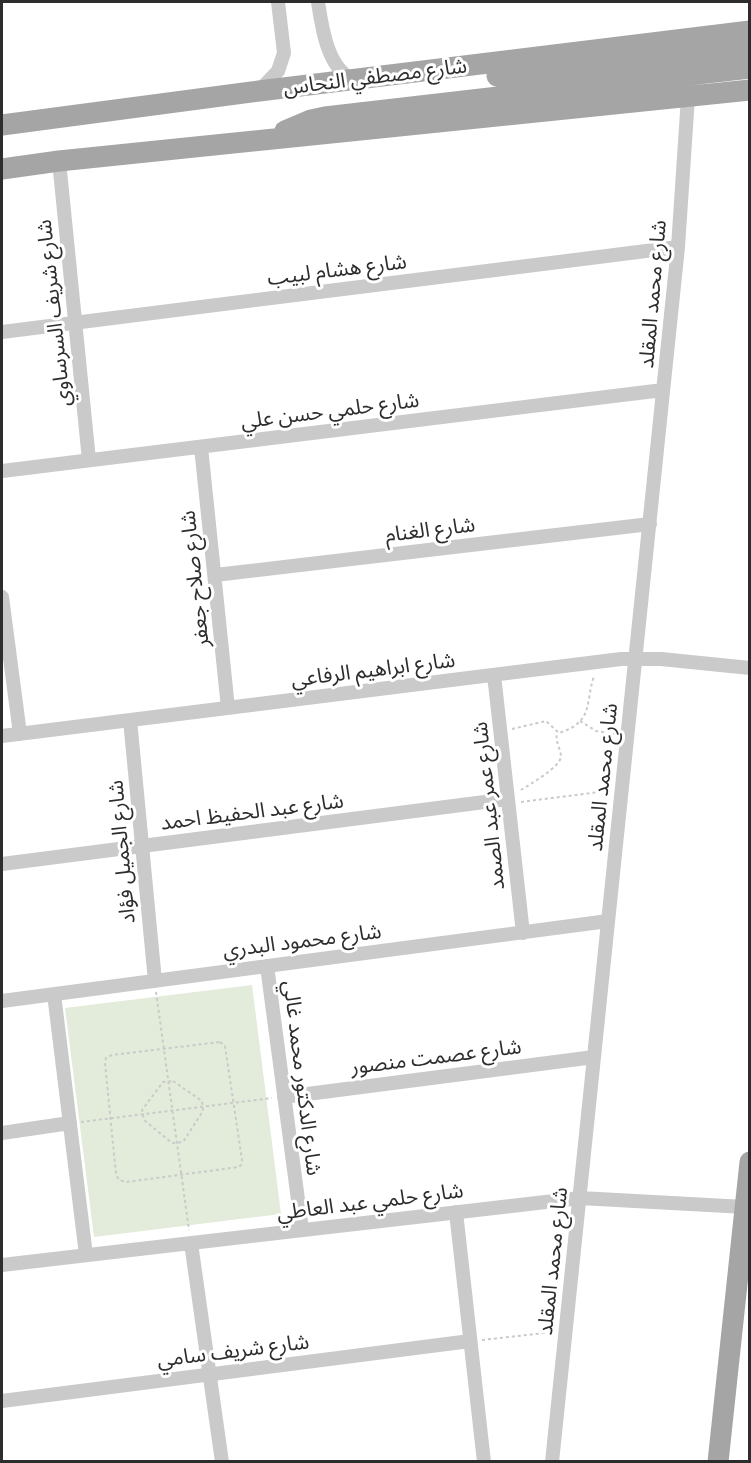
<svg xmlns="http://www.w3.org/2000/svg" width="751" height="1463" viewBox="0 0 751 1463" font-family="'Archivo Narrow','Noto Sans Arabic',sans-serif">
  <rect width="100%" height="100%" fill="#fff"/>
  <path fill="#e3ebda" d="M252 985 281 1214 94 1237 65 1008Z"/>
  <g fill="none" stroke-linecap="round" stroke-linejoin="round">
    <path stroke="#cacaca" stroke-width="2" stroke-dasharray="3 3" stroke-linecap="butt" d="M580 721 596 731 616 734
      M512 729 546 721 559 733C594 722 585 703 594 676
      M521 790C530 784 561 767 561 756 560 747 555 742 557 733
      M521 802 607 791
      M156 992 189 1230
      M220 1042 225 1046 242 1160 241 1165 239 1167 126 1182 119 1180 116 1174 105 1063 106 1058 112 1055Z
      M173 1081 202 1101 203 1111 183 1142 172 1143 144 1120 142 1110 163 1082Z
      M81 1122 272 1098
      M482 1340 554 1332"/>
    <path stroke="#cacaca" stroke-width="14" d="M318 2C322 28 327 65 351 79
      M259 91 278 71 284 53 278 2
      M59 161 89 460
      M2 332 678 247
      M201 447 228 708
      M2 471 663 390
      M215 575 650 524
      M2 597 20 734
      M494 675 523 933
      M130 720 155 981
      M2 736 621 659H661L750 668
      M2 864 508 799
      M267 966 302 1230
      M54 994 86 1255
      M2 1001 608 921
      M284 1097 594 1057
      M2 1133 70 1123
      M456 1212 484 1462
      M191 1243 222 1462
      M2 1265 580 1198 745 1207
      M2 1401 470 1341
      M552 1462 678 247 688 97"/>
    <path stroke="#a5a5a5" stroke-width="21" d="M497 76 678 57 750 47
      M2 125 259 91 750 31
      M285 131 311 120 325 117 750 68
      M2 169 59 161 750 90
      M718 1462 750 1162"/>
  </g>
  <g text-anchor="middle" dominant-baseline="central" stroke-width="6" stroke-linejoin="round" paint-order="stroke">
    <g font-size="21" fill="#2d2d2d" stroke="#fff">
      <text transform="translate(375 76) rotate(-7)">شارع مصطفي النحاس</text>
      <text transform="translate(337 269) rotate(-7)">شارع هشام لبيب</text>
      <text transform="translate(652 294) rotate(-85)">شارع محمد المقلد</text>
      <text transform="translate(53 313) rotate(-96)">شارع شريف السرساوي</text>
      <text transform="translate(330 410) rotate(-7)">شارع حلمي حسن علي</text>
      <text transform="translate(430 529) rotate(-7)">شارع الغنام</text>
      <text transform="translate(194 579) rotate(-96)">شارع صلاح جعفر</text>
      <text transform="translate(373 669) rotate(-7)">شارع ابراهيم الرفاعي</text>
      <text transform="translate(602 777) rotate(-84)">شارع محمد المقلد</text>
      <text transform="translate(488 806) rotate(-96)">شارع عمر عبد الصمد</text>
      <text transform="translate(252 811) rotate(-7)">شارع عبد الحفيظ احمد</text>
      <text transform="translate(121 852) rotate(-95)">شارع الجميل فؤاد</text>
      <text transform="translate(302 940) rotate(-7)">شارع محمود البدري</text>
      <text transform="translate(436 1056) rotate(-7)">شارع عصمت منصور</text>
      <text transform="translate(303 1078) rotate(83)">شارع الدكتور محمد غالي</text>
      <text transform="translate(370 1201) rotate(-7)">شارع حلمي عبد العاطي</text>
      <text transform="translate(552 1261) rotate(-84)">شارع محمد المقلد</text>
      <text transform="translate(233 1350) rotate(-7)">شارع شريف سامي</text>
    </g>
  </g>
  <rect width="751" height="1463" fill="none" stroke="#2d2d2d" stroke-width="6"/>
</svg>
